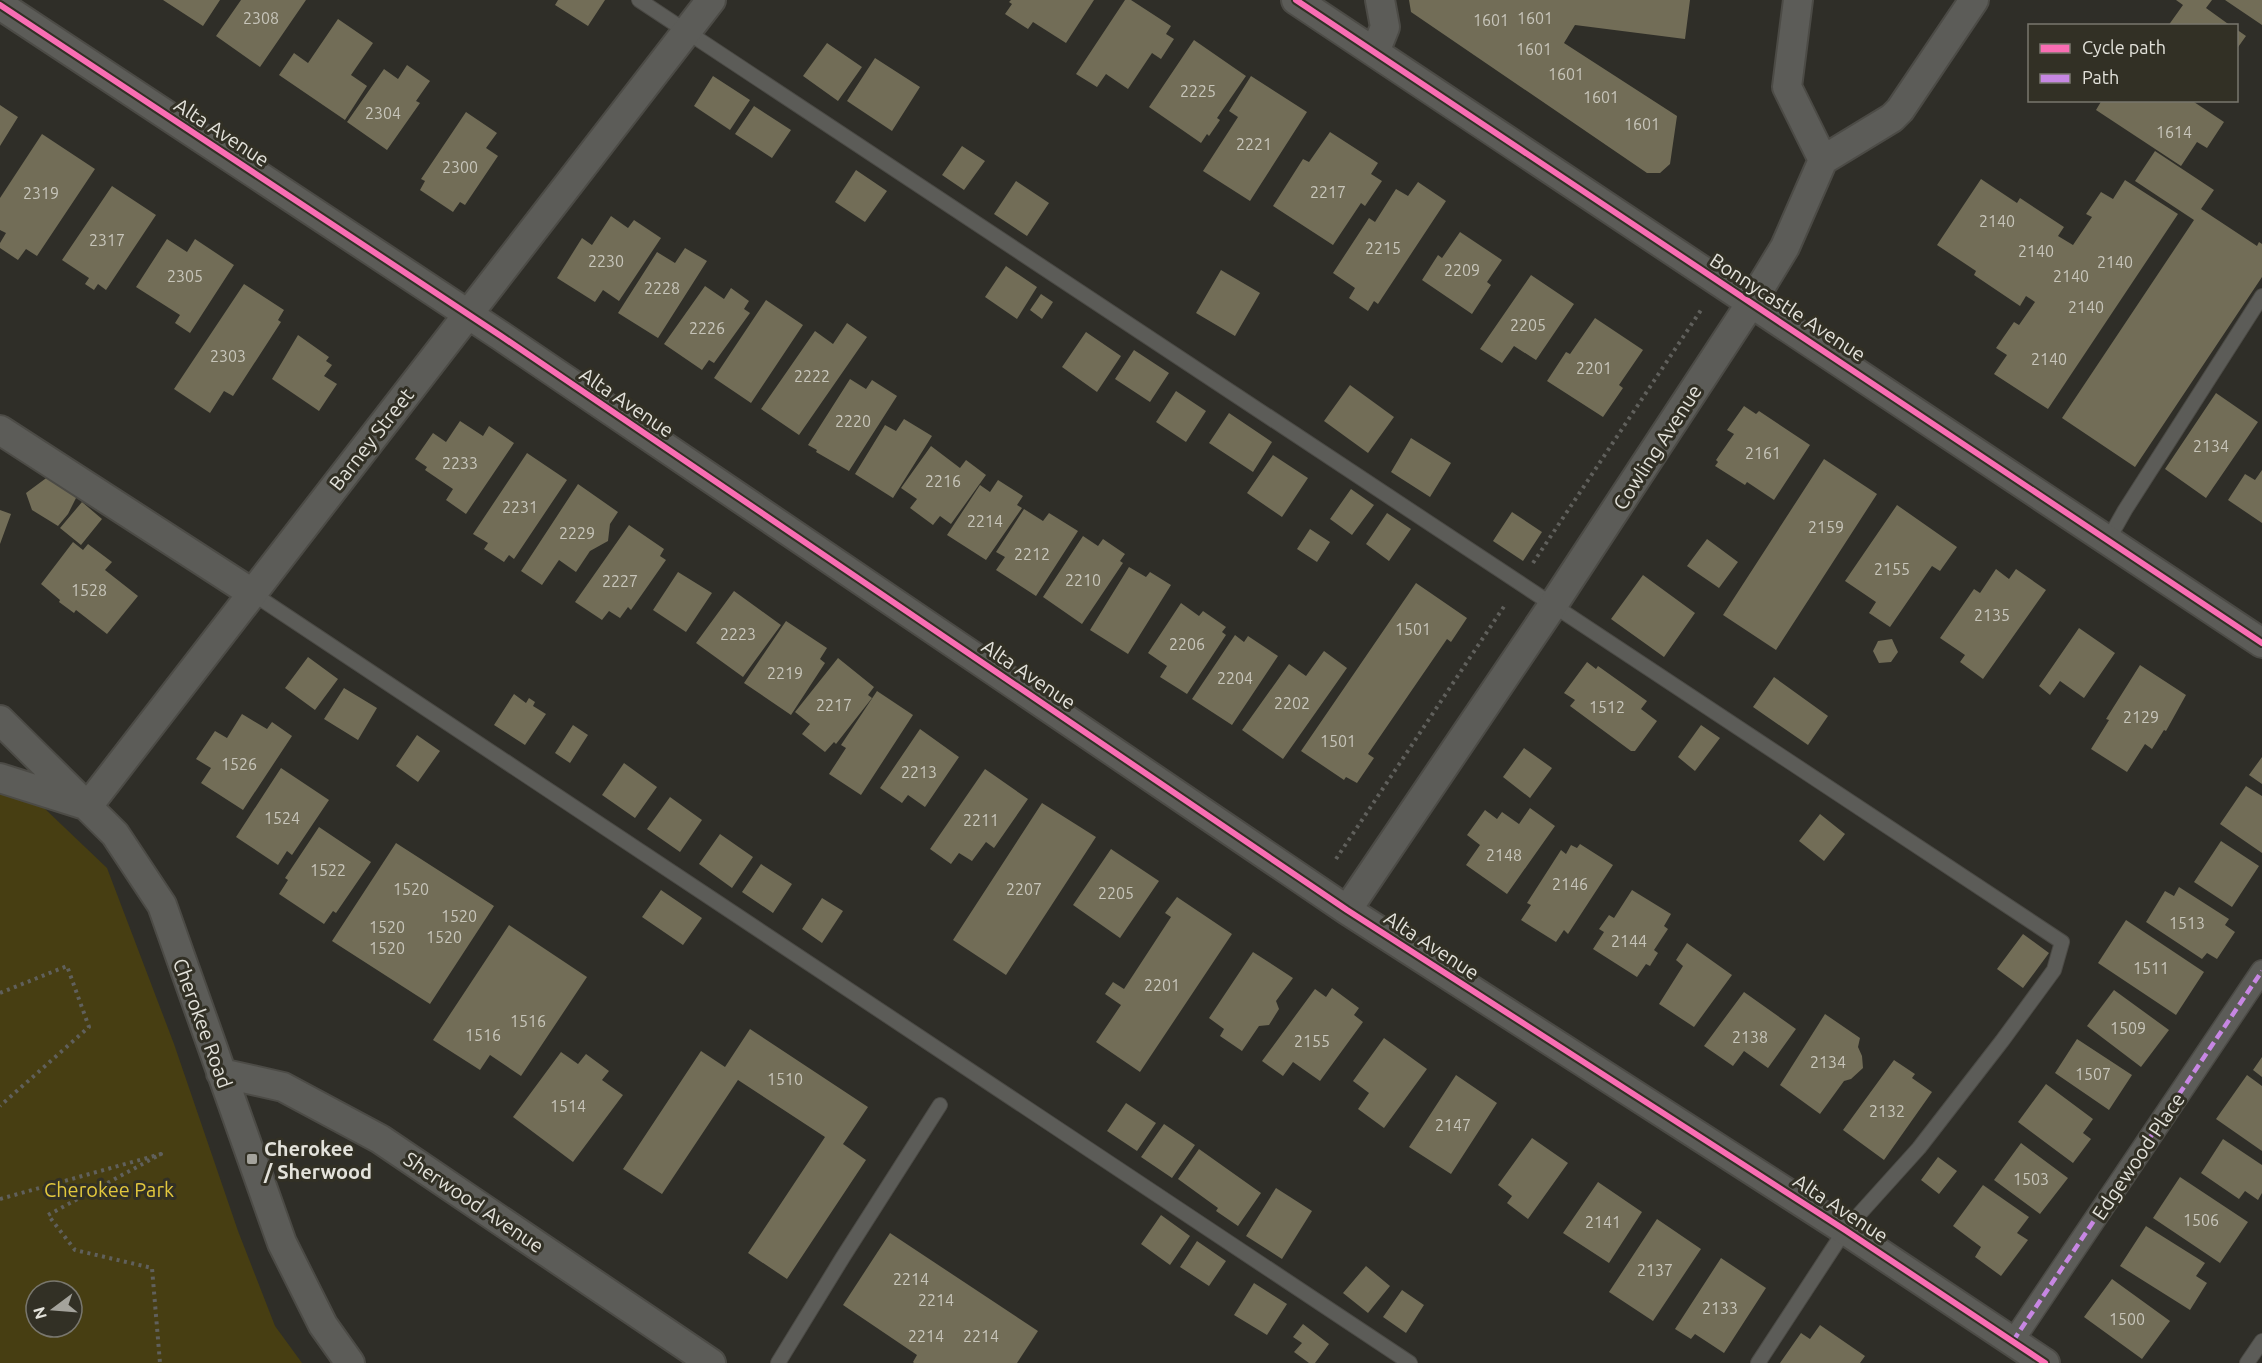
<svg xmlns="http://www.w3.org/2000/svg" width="2262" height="1363" viewBox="0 0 2262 1363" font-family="Ubuntu,sans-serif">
  <rect width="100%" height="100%" fill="#2f2e28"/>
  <path fill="#473e12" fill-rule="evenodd" d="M0 766 107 868 174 1044 238 1231 275 1326 302 1363H0ZM36 1291H72V1327H36Z"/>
  <path fill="#726d57" d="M163 0H220L203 26Z
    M241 0H306L260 67 216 36Z
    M558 0H605L588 26 555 5Z
    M1011 0H1094L1066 43 1033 22 1028 29 1005 14 1012 4 1009 2Z
    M1125 0H1131L1171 26 1166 34 1174 39 1161 59 1152 53 1128 89 1106 74 1097 87 1076 74Z
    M1409 0H1690L1685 39 1575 25 1564 43 1677 116 1670 164 1660 173H1647L1411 12Z
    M2176 0H2212L2206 8 2231 26H2168L2183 5Z
    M2225 0H2262V25Z
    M338 19 373 43 351 75 367 86 345 120 279 75 294 53 308 63Z
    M2236 29 2246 36 2236 50Z
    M1194 40 1246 76 1217 118 1220 120 1209 136 1207 134 1201 143 1149 107Z
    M827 43 862 67 838 101 803 76Z
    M875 58 920 87 892 131 847 101Z
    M407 65 430 81 416 101 420 103 387 150 347 122 384 69 398 79Z
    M713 76 750 100 730 130 694 106Z
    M1251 76 1307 112 1250 201 1203 171 1238 117 1229 111Z
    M2102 100H2191L2224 122 2207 148 2197 142 2181 166 2096 110Z
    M0 105 18 117 0 146Z
    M754 106 791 130 772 158 735 134Z
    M466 112 497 133 486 148 498 156 465 205 460 202 453 212 420 190 425 181 421 179Z
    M1330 132 1378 163 1371 174 1382 181 1365 206 1361 203 1333 245 1273 206 1303 159 1309 162Z
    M42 134 95 169 37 256 26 249 18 260 0 248V243L6 233 0 230V198Z
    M962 146 985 161 964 190 942 175Z
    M2155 151 2214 190 2201 209 2257 246 2259 242 2262 244V277L2135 467 2062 418 2194 220 2135 181Z
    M856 170 887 191 865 222 835 202Z
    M1981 179 2017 203 2020 198 2064 227 2058 236 2073 245 2092 217 2086 214 2101 192 2113 199 2125 180 2178 214 2048 409 1994 374 2007 355 1996 348 2014 322 2019 325 2035 302 2026 296 2020 306 1974 275 1976 271 1937 245Z
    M1016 181 1049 203 1027 236 994 214Z
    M1418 182 1446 201 1378 304 1374 301 1368 311 1349 298 1355 288 1333 273 1369 218 1375 222 1396 189 1408 196Z
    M112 186 156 215 106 290 98 284 94 290 85 284 89 278 62 260Z
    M611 216 628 228 634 220 661 238 619 301 603 290 595 302 557 278 582 238 592 245Z
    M1460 232 1502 260 1487 282 1491 285 1472 314 1422 280 1438 255 1442 258Z
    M167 239 187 252 195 239 234 265 190 333 175 323 180 315 136 287Z
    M685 248 707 261 658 338 618 313 657 252 675 263Z
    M1006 266 1037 287 1017 319 985 297Z
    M1221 270 1260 293 1235 336 1196 313Z
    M1531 275 1574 304 1536 360 1514 346 1502 363 1480 349Z
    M244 284 284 310 278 320 281 322 233 396 224 391 210 413 174 389Z
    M705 286 724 299 731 288 749 301 744 309 750 313 714 363 709 360 702 370 664 344Z
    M1041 294 1053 302 1042 319 1030 310Z
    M766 300 803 325 751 403 714 378Z
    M1595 318 1643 350 1619 385 1623 388 1603 417 1547 381 1566 352 1570 354Z
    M847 323 867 337 799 435 761 409 815 331 833 344Z
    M1086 332 1121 356 1097 392 1062 367Z
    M298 335 329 357 326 361 332 365 324 376 337 384 319 411 272 379Z
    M1134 350 1169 373 1150 402 1115 379Z
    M850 379 866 389 872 380 897 396 849 471 816 452 817 450 808 445Z
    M1350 385 1394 417 1368 453 1324 421Z
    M1176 391 1206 411 1186 442 1156 422Z
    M2216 393 2258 422 2206 498 2165 469Z
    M1744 406 1756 414 1759 411 1810 445 1774 500 1747 482 1745 485 1715 466 1718 462 1716 460 1734 434 1727 430Z
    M1229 413 1272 442 1253 472 1209 443Z
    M904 419 932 436 893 498 855 474 885 425 896 431Z
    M460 421 483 436 489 426 514 443 466 514 446 500 453 489 425 470 427 467 415 459 433 433 446 442Z
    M1411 438 1451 463 1430 497 1391 472Z
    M931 446 960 468 966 460 986 475 951 524 940 516 933 525 910 508 917 499 901 488Z
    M527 453 567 480 514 559 509 555 504 562 484 549 488 543 473 534Z
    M1273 455 1308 478 1282 517 1247 493Z
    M1824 459 1877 494 1776 650 1723 615Z
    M2262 470V523L2228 500 2245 474 2255 480Z
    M49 476 79 492 68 514 58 526 32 510 26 493Z
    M998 480 1023 496 1017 505 1022 508 986 560 947 535 980 485 990 492Z
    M578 484 618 512 610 524 608 541 590 551 576 572 559 560 542 585 521 571Z
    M1351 489 1374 505 1352 535 1330 519Z
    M82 502 102 519 81 545 60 528Z
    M1897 505 1957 547 1940 571 1932 566 1890 627 1869 613 1876 602 1845 581Z
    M1024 509 1043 521 1049 513 1078 531 1036 596 996 570 1005 557 996 552Z
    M0 510 11 514 0 544Z
    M1512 512 1542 532 1523 561 1493 541Z
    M1387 513 1411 529 1389 561 1366 544Z
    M629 525 664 549 660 556 666 560 631 610 628 607 620 618 609 611 602 620 575 602Z
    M1310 529 1330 542 1317 562 1297 549Z
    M1083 536 1098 546 1103 539 1125 554 1120 561 1123 563 1082 624 1043 597Z
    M1707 539 1738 562 1719 588 1687 566Z
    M73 542 83 550 88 544 112 562 105 570 138 596 107 634 76 610 74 613 59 602 60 600 41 584Z
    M1129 567 1146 577 1150 572 1171 585 1128 654 1090 630Z
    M1996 569 2009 579 2016 569 2046 590 1983 679 1960 662 1965 655 1940 638 1974 589 1980 593Z
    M678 572 712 593 686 632 653 610Z
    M1643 575 1695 613 1664 657 1611 619Z
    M1416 583 1467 618 1451 642 1447 639 1368 754 1374 758 1357 783 1346 777 1344 780 1301 751Z
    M734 591 781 625 743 677 696 643Z
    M1181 603 1199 616 1203 611 1226 627 1222 632 1226 635 1187 694 1160 677 1167 666 1148 653Z
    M786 621 827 648 820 659 825 663 791 715 744 683Z
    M2079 628 2115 653 2084 698 2060 681 2050 695 2039 686Z
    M1235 635 1244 642 1248 636 1278 656 1232 725 1192 699Z
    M1892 639 1898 652 1891 662 1879 663 1873 651 1878 641Z
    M1324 651 1347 668 1283 759 1242 730 1289 664 1306 676Z
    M308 657 338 679 315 710 285 688Z
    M838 658 874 687 868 695 872 698 836 744 834 742 825 752 802 734 810 724 795 712Z
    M1587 662 1596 669 1598 666 1647 701 1641 709 1657 721 1635 751H1631L1570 706 1575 700 1564 693Z
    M2140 665 2186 695 2166 731 2164 730 2152 749 2145 744 2127 772 2091 749 2109 720 2106 719Z
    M1774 677 1828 716 1808 745 1753 707Z
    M344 688 377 708 358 740 324 719Z
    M877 691 913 715 861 795 829 774 846 748 841 745Z
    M514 694 526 703 529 698 535 702 533 706 546 714 525 745 494 725Z
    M242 714 267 729 272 722 292 736 243 810 201 783 211 768 196 759 215 731 227 738Z
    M573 725 588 735 570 763 555 753Z
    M1701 725 1720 738 1695 771 1678 757Z
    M920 729 959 757 925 807 908 795 902 803 880 788Z
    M417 735 440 751 418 782 396 766Z
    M1524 748 1552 768 1530 798 1503 777Z
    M2262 757V784L2249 775Z
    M624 763 657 787 635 818 602 795Z
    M281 768 329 800 292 855 287 851 278 865 236 837Z
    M985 769 1028 799 994 848 986 842 972 861 959 853 951 864 930 849Z
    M2246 786 2262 796V853L2220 824Z
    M670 797 702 820 680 852 647 829Z
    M1042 803 1096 837 1006 975 953 940Z
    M1530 808 1555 826 1507 894 1466 865 1480 845 1467 835 1485 810 1497 819 1502 812 1519 824Z
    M1820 814 1845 834 1824 861 1799 841Z
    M319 827 371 862 336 913 333 911 324 924 279 894 288 880 285 878Z
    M720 834 753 857 732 888 699 864Z
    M2221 841 2259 866 2232 907 2194 882Z
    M396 843 494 906 430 1004 332 941Z
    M1580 844 1613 865 1568 934 1564 930 1556 942 1521 920 1531 905 1527 903 1561 850 1566 854 1571 845 1577 848Z
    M1111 849 1159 881 1120 938 1073 905Z
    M761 864 792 884 773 913 742 892Z
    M2179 887 2229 919 2225 925 2235 932 2217 959 2207 953 2202 959 2146 922 2165 891 2174 896Z
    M661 890 702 918 683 945 642 917Z
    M1632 890 1671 914 1664 926 1668 929 1654 950 1658 953 1650 966 1646 964 1637 977 1593 949 1604 932 1599 929 1609 915 1614 918Z
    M1177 897 1232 934 1140 1072 1096 1042 1121 1005 1105 994 1113 982 1124 989 1171 917 1165 913Z
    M822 898 843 911 822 943 802 929Z
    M2126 920 2204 972 2176 1015 2098 963Z
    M509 925 587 977 521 1076 490 1055 480 1070 433 1040Z
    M2023 934 2049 953 2023 988 1997 969Z
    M1687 943 1732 975 1694 1027 1659 1004 1683 966 1676 960Z
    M1253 952 1293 978 1276 1001 1279 1009 1269 1025 1259 1026 1242 1051 1220 1036 1224 1029 1209 1018Z
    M1332 988 1359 1008 1354 1015 1363 1022 1320 1081 1293 1062 1283 1076 1262 1061 1315 989 1326 997Z
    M2114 990 2169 1030 2141 1067 2087 1026Z
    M1744 992 1796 1029 1768 1068 1744 1051 1733 1066 1704 1046Z
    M1825 1014 1860 1038 1858 1047 1862 1056 1863 1068 1851 1079 1844 1081 1820 1114 1780 1085Z
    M750 1029 868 1107 843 1144 866 1160 787 1279 748 1253 825 1137 738 1080 662 1194 623 1169 701 1051 725 1067Z
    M1384 1038 1427 1069 1384 1128 1358 1109 1369 1093 1353 1081Z
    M2077 1039 2132 1075 2109 1110 2055 1073Z
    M561 1052 578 1064 586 1054 609 1071 602 1080 623 1095 573 1162 513 1117Z
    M2262 1057V1077L2253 1070Z
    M1894 1060 1915 1074 1912 1078 1932 1092 1884 1160 1843 1130Z
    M1456 1075 1497 1103 1451 1174 1409 1147Z
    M2247 1075 2262 1086V1151L2216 1119Z
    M2046 1084 2093 1119 2083 1133 2091 1139 2073 1163 2018 1122Z
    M1126 1103 1156 1123 1137 1151 1107 1131Z
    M1164 1124 1195 1145 1172 1178 1141 1157Z
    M1532 1138 1568 1163 1528 1219 1507 1203 1512 1196 1498 1185Z
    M2223 1139 2262 1165V1193L2258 1200 2245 1191 2239 1199 2201 1173Z
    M2021 1143 2068 1178 2040 1214 1994 1180Z
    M1199 1149 1261 1193 1238 1226 1216 1211 1218 1208 1178 1179Z
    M1938 1157 1957 1171 1939 1194 1921 1180Z
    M2180 1177 2248 1222 2220 1263 2153 1218Z
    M1598 1182 1642 1212 1609 1263 1563 1233Z
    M1983 1185 2029 1217 2017 1233 2028 1240 2001 1276 1975 1257 1981 1247 1953 1226Z
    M1276 1188 1312 1211 1282 1259 1246 1236Z
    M1161 1215 1190 1236 1170 1265 1141 1244Z
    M1657 1219 1701 1249 1653 1321 1609 1292Z
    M2146 1226 2205 1263 2196 1276 2207 1283 2190 1310 2120 1266Z
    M890 1233 1038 1331 1017 1363H914L913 1362 917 1355 843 1305Z
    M1197 1241 1226 1261 1209 1286 1180 1267Z
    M1721 1258 1766 1288 1724 1353 1695 1334 1691 1339 1675 1329Z
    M1366 1266 1390 1286 1368 1313 1343 1293Z
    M2112 1279 2170 1321 2142 1359 2084 1317Z
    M1254 1283 1287 1304 1267 1335 1234 1315Z
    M1402 1290 1424 1305 1406 1333 1383 1317Z
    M1303 1324 1329 1344 1315 1363H1309L1294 1352 1302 1343 1293 1337Z
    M1820 1325 1865 1356 1860 1363H1780L1801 1333 1810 1339Z"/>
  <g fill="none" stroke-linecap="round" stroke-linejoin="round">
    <g stroke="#4c4b46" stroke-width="16">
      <path id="service" d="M639 0 2062 942 2054 970 2002 1041 1919 1148 1845 1230 1758 1363
        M2108 540 2125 510 2262 296
        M252 593 1410 1363
        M778 1363 843 1257 940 1105
        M2247 1363 2262 1341"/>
    </g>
    <g stroke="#4c4b46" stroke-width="24">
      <path id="pedestrian" d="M2013 1341 2262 971"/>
    </g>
    <g stroke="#4c4b46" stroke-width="32">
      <path id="minor" d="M1296 0 2262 643
        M1798 0 1787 87 1823 160
        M0 5 501 336 1347 910 1845 1230 2045 1363
        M1375 52 1385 27 1380 0
        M0 430 252 593
        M0 720 115 834 162 905 282 1243 323 1325 350 1363
        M0 778 88 806 711 0
        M1347 910 1553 605 1751 303 1785 247 1823 160 1892 118 1900 110 1974 0
        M221 1073 283 1087 380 1139 711 1363"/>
    </g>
    <path stroke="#60605c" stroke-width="4" stroke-dasharray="3 4.5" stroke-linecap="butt" d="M1533 563 1701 310
      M1336 859 1505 605
      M0 993 67 966 89 1027 0 1106
      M0 1199 161 1154 48 1215 75 1250 152 1268 160 1363"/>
    <use href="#service" stroke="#5c5c58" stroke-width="14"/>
    <use href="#pedestrian" stroke="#5c5c58" stroke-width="21"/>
    <use href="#minor" stroke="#5c5c58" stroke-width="28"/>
    <path stroke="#c787e3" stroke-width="4.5" stroke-dasharray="9 4.5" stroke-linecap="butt" d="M2013 1341 2262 971"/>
    <g stroke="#323025" stroke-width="10">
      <path id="cycleway" d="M1296 0 2262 643
        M0 5 501 336 1347 910 1845 1230 2045 1363"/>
    </g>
    <use href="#cycleway" stroke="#f96db3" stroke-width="6"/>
  </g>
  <rect fill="#a4a39c" stroke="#323025" stroke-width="2" x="246" y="1153" width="12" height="12" rx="3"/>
  <g text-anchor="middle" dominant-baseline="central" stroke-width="6" stroke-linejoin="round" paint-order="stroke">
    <g font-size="16" fill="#c7c5ba">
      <text x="261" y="18">2308</text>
      <text x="1535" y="18">1601</text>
      <text x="1491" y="20">1601</text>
      <text x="1534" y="49">1601</text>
      <text x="1566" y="74">1601</text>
      <text x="1198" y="91">2225</text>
      <text x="1601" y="97">1601</text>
      <text x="383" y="113">2304</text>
      <text x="1642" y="124">1601</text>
      <text x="2174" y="132">1614</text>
      <text x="1254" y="144">2221</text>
      <text x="460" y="167">2300</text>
      <text x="1328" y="192">2217</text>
      <text x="41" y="193">2319</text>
      <text x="1997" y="221">2140</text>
      <text x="107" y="240">2317</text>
      <text x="1383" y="248">2215</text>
      <text x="2036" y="251">2140</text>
      <text x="606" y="261">2230</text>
      <text x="2115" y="262">2140</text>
      <text x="1462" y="270">2209</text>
      <text x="185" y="276">2305</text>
      <text x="2071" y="276">2140</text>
      <text x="662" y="288">2228</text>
      <text x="2086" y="307">2140</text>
      <text x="1528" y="325">2205</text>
      <text x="707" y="328">2226</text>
      <text x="228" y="356">2303</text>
      <text x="2049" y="359">2140</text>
      <text x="1594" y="368">2201</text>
      <text x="812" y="376">2222</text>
      <text x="853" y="421">2220</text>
      <text x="2211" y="446">2134</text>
      <text x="1763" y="453">2161</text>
      <text x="460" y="463">2233</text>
      <text x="943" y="481">2216</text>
      <text x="520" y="507">2231</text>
      <text x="985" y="521">2214</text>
      <text x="1826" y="527">2159</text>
      <text x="577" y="533">2229</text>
      <text x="1032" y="554">2212</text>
      <text x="1892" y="569">2155</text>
      <text x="1083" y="580">2210</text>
      <text x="620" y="581">2227</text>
      <text x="89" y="590">1528</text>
      <text x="1992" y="615">2135</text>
      <text x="1413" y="629">1501</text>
      <text x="738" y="634">2223</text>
      <text x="1187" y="644">2206</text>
      <text x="785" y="673">2219</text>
      <text x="1235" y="678">2204</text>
      <text x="1292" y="703">2202</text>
      <text x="834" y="705">2217</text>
      <text x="1607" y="707">1512</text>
      <text x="2141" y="717">2129</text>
      <text x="1338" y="741">1501</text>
      <text x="239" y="764">1526</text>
      <text x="919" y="772">2213</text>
      <text x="282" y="818">1524</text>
      <text x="981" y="820">2211</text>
      <text x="1504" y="855">2148</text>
      <text x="328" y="870">1522</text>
      <text x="1570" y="884">2146</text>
      <text x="411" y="889">1520</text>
      <text x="1024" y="889">2207</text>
      <text x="1116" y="893">2205</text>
      <text x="459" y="916">1520</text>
      <text x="2187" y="923">1513</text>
      <text x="387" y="927">1520</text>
      <text x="444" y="937">1520</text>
      <text x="1629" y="941">2144</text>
      <text x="387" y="948">1520</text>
      <text x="2151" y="968">1511</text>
      <text x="1162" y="985">2201</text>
      <text x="528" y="1021">1516</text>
      <text x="2128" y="1028">1509</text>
      <text x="483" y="1035">1516</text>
      <text x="1750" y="1037">2138</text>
      <text x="1312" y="1041">2155</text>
      <text x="1828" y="1062">2134</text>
      <text x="2093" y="1074">1507</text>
      <text x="785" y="1079">1510</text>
      <text x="568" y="1106">1514</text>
      <text x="1887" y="1111">2132</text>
      <text x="1453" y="1125">2147</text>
      <text x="2031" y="1179">1503</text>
      <text x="2201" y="1220">1506</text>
      <text x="1603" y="1222">2141</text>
      <text x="1655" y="1270">2137</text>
      <text x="911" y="1279">2214</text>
      <text x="936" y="1300">2214</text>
      <text x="1720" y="1308">2133</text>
      <text x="2127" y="1319">1500</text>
      <text x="926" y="1336">2214</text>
      <text x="981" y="1336">2214</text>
    </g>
    <g font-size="20" fill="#e3e2db" stroke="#323025">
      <text transform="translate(222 132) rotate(33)">Alta Avenue</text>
      <text transform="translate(1788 307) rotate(33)">Bonnycastle Avenue</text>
      <text transform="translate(627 402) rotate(34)">Alta Avenue</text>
      <text transform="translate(371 439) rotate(-52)">Barney Street</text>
      <text transform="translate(1657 447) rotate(-57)">Cowling Avenue</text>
      <text transform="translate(1029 674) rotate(34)">Alta Avenue</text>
      <text transform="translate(1432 945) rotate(33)">Alta Avenue</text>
      <text transform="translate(203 1023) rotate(70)">Cherokee Road</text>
      <text transform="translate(2138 1156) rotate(-56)">Edgewood Place</text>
      <text transform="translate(474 1202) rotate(34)">Sherwood Avenue</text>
      <text transform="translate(1841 1208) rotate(33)">Alta Avenue</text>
    </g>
    <g font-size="20" font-weight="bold" fill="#e3e2db" stroke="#323025" text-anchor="start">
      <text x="264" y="1148">Cherokee<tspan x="264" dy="23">/ Sherwood</tspan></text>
    </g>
    <g font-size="20" fill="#e2c73d" stroke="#323025">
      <text x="109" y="1189">Cherokee Park</text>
    </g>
  </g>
  <rect x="2028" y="24" width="210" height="78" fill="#323025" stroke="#79776e" stroke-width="1.5"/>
  <rect x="2040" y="44" width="30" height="9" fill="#f96db3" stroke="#79776e" stroke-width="1.5"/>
  <text x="2082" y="54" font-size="18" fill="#e3e2db">Cycle path</text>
  <rect x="2040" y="74" width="30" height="9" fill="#c787e3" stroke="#79776e" stroke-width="1.5"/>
  <text x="2082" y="84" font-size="18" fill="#e3e2db">Path</text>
  <g transform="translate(54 1309) rotate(254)"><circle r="28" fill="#323025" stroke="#79776e" stroke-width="1.5"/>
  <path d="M0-4.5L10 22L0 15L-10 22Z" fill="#a4a39c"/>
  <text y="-9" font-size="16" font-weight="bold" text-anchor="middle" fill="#e3e2db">N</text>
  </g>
</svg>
